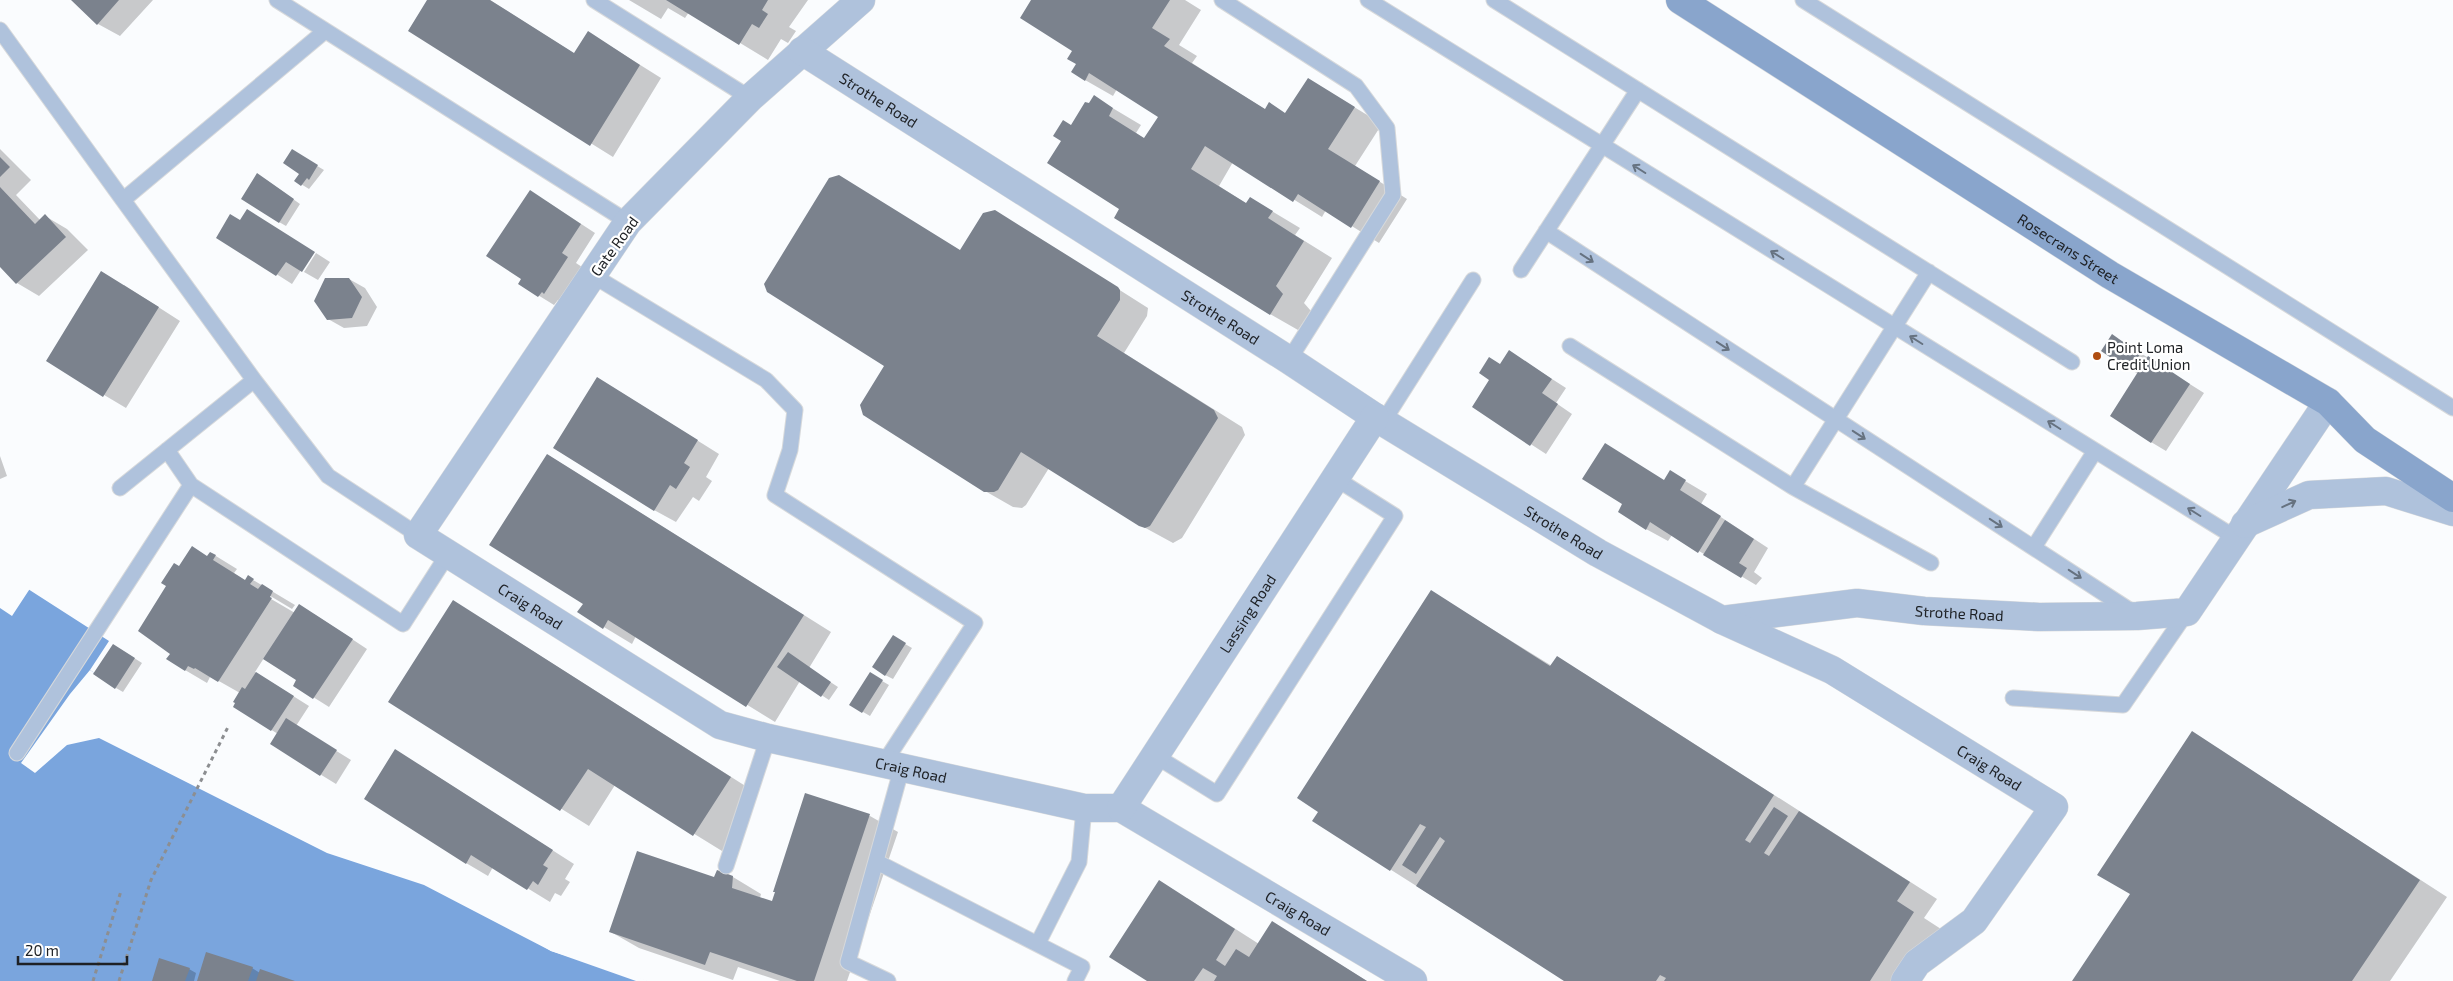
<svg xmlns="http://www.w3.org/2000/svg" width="2453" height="981" viewBox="0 0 2453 981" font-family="'Exo 2',sans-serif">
  <rect width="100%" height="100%" fill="#fafcfe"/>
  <path fill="#7aa5dd" d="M0 571 109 641 90 670 114 686 551 951 647 981H0Z"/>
  <path fill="#fafcfe" d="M0 568 31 587 12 616 0 608Z
    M90 670 114 686 120 676 340 815 439 874 552 949 649 981H636L551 951 424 885 327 853 99 738 67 745 35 773 21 763 70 694Z"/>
  <path fill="#0003" d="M72 0H153L120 36 98 24Z
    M428 0H490L575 54 610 46 661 78 613 157 409 30Z
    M629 0H808L789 27 796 31 788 43 781 39 768 60 689 12 685 18 668 8 661 19Z
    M1032 0H1185L1201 10 1179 45 1197 56 1192 63 1266 110 1286 114 1336 96 1382 124 1355 166 1407 199 1379 243 1326 210 1322 217 1233 162 1219 186 1247 204 1250 198 1300 228 1295 235 1332 258 1304 303 1311 311 1298 330 1270 314 1121 209 1071 126 1094 97 1141 125 1136 133 1145 139 1160 116 1117 89 1113 96 1085 80 1074 50Z
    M0 149 31 180 16 195 40 220 45 216 67 229 88 250 39 296 17 283 0 265Z
    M292 151 324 170 309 189 296 181 301 174Z
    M265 179 300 204 286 226 279 222Z
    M546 201 595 233 576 263 582 267 560 301 558 300 554 305 520 284Z
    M995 211 1148 308 1147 316 1124 353 1242 427 1245 435 1182 538 1173 543 1140 525 1049 468 1026 505 1022 508 1013 507 985 491 961 250Z
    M231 216 301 270 292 284 218 237Z
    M316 253 330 262 318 280 304 272Z
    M349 279 365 288 377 307 367 326 344 328 328 319Z
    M124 285 180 321 126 408 47 361Z
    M2120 340 2204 393 2166 451 2151 442 2138 374 2102 351Z
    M1524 361 1566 388 1556 403 1572 414 1546 454 1473 407 1501 365Z
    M620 392 719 454 706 477 712 481 699 501 693 497 676 522 654 510Z
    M548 455 831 632 809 668 838 687 829 700 800 681 775 722 636 636 632 644 579 612 584 603Z
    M0 456 7 476 0 479Z
    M1670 472 1707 494 1701 504 1768 548 1754 572 1762 578 1756 585 1672 535 1668 541 1646 529Z
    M211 553 237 569 234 573 246 581 248 577 295 605 292 609 267 594 266 596 295 613 314 614 367 649 329 707 294 685 297 680 264 658 255 672 309 706 296 726 351 760 336 784 271 744 278 734 235 707 240 693 217 680 210 677 207 683 185 670 171 653 179 568 208 557Z
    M1432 592 1552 666 1557 658 1585 674 1937 899 1924 918 1941 929 1908 981H1566L1314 821Z
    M481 618 758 794 722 851 615 785 589 826 390 702Z
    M893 637 912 648 893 679 885 675Z
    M120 649 142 663 123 692 116 688Z
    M870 674 889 685 870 716 851 705Z
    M2193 733 2447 897 2390 981H2074L2132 894Z
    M418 764 574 864 565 879 570 882 561 896 555 893 550 902 493 867 488 876 466 863Z
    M806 795 870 816 898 832 847 981H780L738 967 733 980 639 948 611 932 715 879 733 877 761 894 760 898 773 903Z
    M1187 898 1259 944 1273 923 1367 981H1149Z
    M252 968 260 973 292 981H199Z
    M189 969 196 973 194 981H153Z"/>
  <path fill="#7b828d" d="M71 0H119L97 25Z
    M427 0H490L574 53 588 31 640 65 590 146 408 31Z
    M666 0H768L762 10 768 14 759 28 752 24 739 45Z
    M1031 0H1170L1152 28 1170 39 1164 46 1265 109 1269 102 1285 113 1308 78 1355 107 1328 149 1380 181 1351 228 1298 194 1293 202 1205 146 1191 169 1246 203 1250 197 1273 211 1268 218 1304 241 1276 286 1283 294 1270 315 1114 218 1119 209 1047 163 1061 141 1053 136 1063 120 1071 125 1085 102 1089 103 1094 95 1113 108 1109 116 1144 138 1158 117 1089 73 1085 81 1071 72 1076 64 1067 59 1072 51 1020 18Z
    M292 149 318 165 309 180 307 178 301 186 294 181 299 174 283 163Z
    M0 157 10 167 0 177Z
    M257 173 294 199 279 223 241 199Z
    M839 175 960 250 983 213 995 210 1118 287 1120 290V300L1097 336 1214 410 1218 418 1150 526 1145 528 1139 526 1021 452 998 490 994 492H984L863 415 860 405 884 366 767 292 764 284 829 178Z
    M0 187 35 224 45 214 66 237 16 284 0 267Z
    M530 190 581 224 562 253 568 257 544 294 542 292 538 297 518 284 521 279 486 256Z
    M247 209 315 252 302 272 286 262 276 276 216 238 230 214 240 220Z
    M101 271 159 307 103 397 46 361Z
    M325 278H349L362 297 352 318 327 320 314 301Z
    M2112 334 2140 354 2129 370 2101 351Z
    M1509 350 1552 379 1542 393 1558 404 1530 446 1472 407 1489 380 1479 373 1489 357 1500 364Z
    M2148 356 2190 384 2151 443 2110 416Z
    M597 377 698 440 684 463 690 467 676 489 670 485 654 511 553 448Z
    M1605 443 1664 480 1670 470 1686 480 1680 490 1721 516 1698 553 1650 522 1646 530 1618 512 1622 504 1582 479Z
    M547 454 804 615 746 707 608 620 603 629 577 612 583 604 489 545Z
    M1725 520 1754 539 1739 563 1747 568 1741 578 1703 555Z
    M192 546 207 556 210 552 216 555 213 560 245 580 248 575 254 579 250 584 258 589 262 584 273 591 270 597 272 598 218 682 195 668 194 669 188 666 185 671 166 659 170 654 138 631 166 586 161 583 174 563 179 566Z
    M1431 590 1550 666 1557 656 1774 795 1745 840 1750 843 1774 807 1788 816 1764 853 1769 856 1799 811 1910 882 1897 901 1914 912 1870 981H1664L1666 978 1660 975 1656 981H1564L1416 886 1445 841 1440 837 1416 874 1402 865 1426 827 1420 824 1390 871 1312 821 1318 812 1297 798Z
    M453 600 731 777 693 836 588 769 560 811 388 702Z
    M299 604 353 639 313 699 293 686 296 680 263 659Z
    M893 635 906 643 885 676 872 667Z
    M113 644 135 658 115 689 93 674Z
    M788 652 831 682 821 697 777 667Z
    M256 672 294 696 271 731 233 707 235 703 233 702 242 687 245 689Z
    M870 672 883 680 862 713 849 705Z
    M286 718 337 750 320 776 270 744Z
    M2192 731 2420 880 2352 981H2072L2130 894 2097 875Z
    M395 749 553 850 543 865 548 868 538 885 533 881 527 890 471 855 466 864 364 799Z
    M805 793 870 814 814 981H797L710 952 705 965 609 932 637 851 714 877 717 870 733 876 732 888 772 901 775 892H773Z
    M1159 880 1235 929 1216 960 1225 966 1236 949 1249 957 1272 921 1367 981H1214L1217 976 1203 968 1194 981H1147L1109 957Z
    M206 952 253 967 248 981H197Z
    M159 958 190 968 185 981H152Z
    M260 969 295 981H256Z"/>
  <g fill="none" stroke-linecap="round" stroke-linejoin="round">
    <g stroke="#d7d9db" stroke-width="17">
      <path id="lane" d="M277 0 628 222
        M594 0 750 98
        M1222 0 1356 86 1387 128 1393 195 1289 360
        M1368 0 2236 538
        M1494 0 2072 362
        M1803 0 2453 408
        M0 30 123 200 325 31
        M123 200 254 380 328 476 418 535
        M1546 231 2134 613
        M1521 270 1638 90
        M592 275 766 380 795 410 790 450 775 495 975 623 884 763
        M1570 346 1793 487 1931 563
        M1383 422 1473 280
        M167 450 191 485 403 624 448 554
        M1793 487 1929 272
        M120 488 254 380
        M2034 547 2095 451
        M2013 698 2123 705 2187 612
        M17 753 191 485
        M1154 755 1217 794 1395 516 1335 478
        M877 862 1082 967 1075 981
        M726 866 768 738
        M1038 943 1079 862 1084 808
        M888 981 848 962 902 767"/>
    </g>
    <g stroke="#d7d9db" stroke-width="29">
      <g id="street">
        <path id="s1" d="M861 0 750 98 628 222 418 535 720 725 768 738 1084 808H1121L1413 981"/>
        <path id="s2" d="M802 51 1289 360 1375 417 1598 553 1722 620 1857 603 1924 611 2039 617 2137 616 2187 612 2328 402"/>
        <path d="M2245 524 2309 495 2386 491 2453 512"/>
        <path id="s3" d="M1722 620 1832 670 2054 807 1974 921 1917 963 1905 981"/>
        <path id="s4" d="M1121 808 1375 417"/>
      </g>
    </g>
    <g stroke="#d7d9db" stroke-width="29">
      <g id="secondary">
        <path id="s5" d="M1680 0 2110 275 2328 402 2365 440 2453 498"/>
      </g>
    </g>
    <path stroke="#8c8e91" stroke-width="3" stroke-dasharray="4 4" stroke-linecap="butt" d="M93 981 121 891
      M119 981 151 880 228 727"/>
    <use href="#lane" stroke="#afc2dc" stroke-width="15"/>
    <use href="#street" stroke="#afc2dc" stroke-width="28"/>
    <use href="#secondary" stroke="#89a5cc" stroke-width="28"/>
  </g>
  <defs><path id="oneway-shaft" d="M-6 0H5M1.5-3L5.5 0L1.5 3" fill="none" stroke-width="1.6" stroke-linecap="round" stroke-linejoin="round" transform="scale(1.25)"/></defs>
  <g stroke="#667280">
    <use href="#oneway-shaft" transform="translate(1639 169) rotate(-148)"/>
    <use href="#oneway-shaft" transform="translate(1777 255) rotate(-148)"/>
    <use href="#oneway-shaft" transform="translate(1587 258) rotate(33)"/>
    <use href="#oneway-shaft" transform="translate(1916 340) rotate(-148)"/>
    <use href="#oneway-shaft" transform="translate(1723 346) rotate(33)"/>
    <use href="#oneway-shaft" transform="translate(2054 425) rotate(-148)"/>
    <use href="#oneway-shaft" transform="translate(1859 435) rotate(33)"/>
    <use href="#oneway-shaft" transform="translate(2289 504) rotate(-25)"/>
    <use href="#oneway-shaft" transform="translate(2194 512) rotate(-148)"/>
    <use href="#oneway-shaft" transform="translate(1996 523) rotate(33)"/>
    <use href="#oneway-shaft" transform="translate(2075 574) rotate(33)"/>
  </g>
  <circle fill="#af4d11" stroke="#fff" stroke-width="2" cx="2097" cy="356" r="5"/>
  <g text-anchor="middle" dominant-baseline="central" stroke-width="4.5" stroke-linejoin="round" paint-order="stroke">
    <g font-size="15" fill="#1e2125" stroke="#fff">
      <text stroke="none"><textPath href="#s2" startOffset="91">Strothe Road</textPath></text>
      <text transform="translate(614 246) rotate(-54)">Gate Road</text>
      <text stroke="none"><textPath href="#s5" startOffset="461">Rosecrans Street</textPath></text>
      <text stroke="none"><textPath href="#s2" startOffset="496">Strothe Road</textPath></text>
      <text stroke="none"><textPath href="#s2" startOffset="901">Strothe Road</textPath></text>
      <text stroke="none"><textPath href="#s1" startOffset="832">Craig Road</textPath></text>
      <text stroke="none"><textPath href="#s4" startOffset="232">Lassing Road</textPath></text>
      <text stroke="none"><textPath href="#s2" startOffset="1321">Strothe Road</textPath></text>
      <text stroke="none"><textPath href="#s3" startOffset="306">Craig Road</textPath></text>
      <text stroke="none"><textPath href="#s1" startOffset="1252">Craig Road</textPath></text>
      <text stroke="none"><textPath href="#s1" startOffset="1672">Craig Road</textPath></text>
    </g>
    <g font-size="15" fill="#1e2125" stroke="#fff" text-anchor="start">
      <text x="2107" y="347">Point Loma<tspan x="2107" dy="17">Credit Union</tspan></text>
    </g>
  </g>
  <path d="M18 956v8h109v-8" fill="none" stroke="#1e2125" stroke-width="2.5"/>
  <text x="25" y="956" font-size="15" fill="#1e2125" stroke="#ffffff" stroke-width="4" paint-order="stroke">20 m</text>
</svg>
